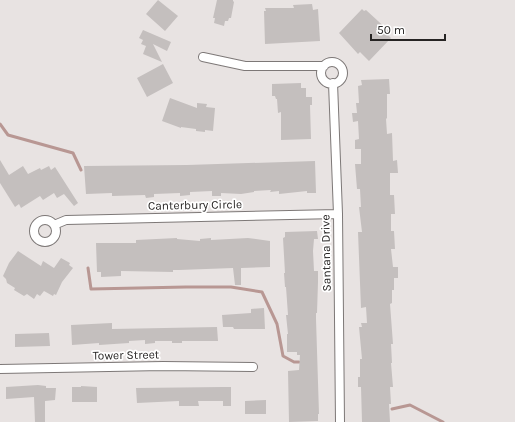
<svg xmlns="http://www.w3.org/2000/svg" width="515" height="422" viewBox="0 0 515 422" font-family="Karla,sans-serif">
  <rect width="100%" height="100%" fill="#e8e3e2"/>
  <g fill="none" stroke-linecap="round" stroke-linejoin="round">
    <path stroke="#b89793" stroke-width="3" d="M0 124 8 135 73 153 81 170
      M88 268 91 289 186 287H231L262 292 277 324 283 356 294 362H299
      M392 409 410 405 443 422"/>
  </g>
  <path fill="#c4bfbe" d="M158 0 178 16 165 31 146 14Z
    M217 0H233V1L234 2 231 18H229L228 21H225L224 26 214 23 215 18H213Z
    M312 4 313 10 318 9 320 41 265 44 264 11H266L265 8H294L293 5Z
    M362 9 364 11 366 10 390 32 387 34 391 38 369 61 360 52 358 54 339 33Z
    M143 30 171 42 167 51 153 44 162 62 143 54 146 46 141 44 143 40 139 38Z
    M163 64 173 83 147 97 137 78Z
    M389 79 390 94H387V118L386 119 387 134 392 133 393 161 397 160 398 173H390V195H394L395 214H391V231H394L395 249H391L393 267H398V278H394V290H392V303L390 304 393 344H391L392 363H391L393 387H390L391 404H389L390 422H362L361 387H358V377H360V359H362L359 327H362L361 323H367L366 307 361 308 358 232H362L359 207H361L360 189H357L355 164H361V149H355V140L359 139 358 121 353 122 352 113H357L356 103H359L358 86 362 85 361 80Z
    M301 83V88H306V97H312V105H310L311 139 281 140V112L278 113 277 99H276L275 96H272V84Z
    M170 98 197 108V103L207 104 206 107 215 108 213 131 205 130V132L196 131V129L181 127V128L162 121Z
    M0 160 9 175 23 166 28 174 40 168 41 170 49 166 51 170 55 167 78 203 74 206 64 194 57 198 54 193 43 200 40 196 21 208 19 204 15 207 0 183Z
    M315 161 316 193H307V191L279 194V191L270 192 271 190 254 191V192L241 194 221 193V196H212V191L190 192V195L180 196V193L154 194V197L146 198 145 195 112 196V193L86 194 84 166 187 165Z
    M317 231 318 239H314L313 251 314 271H318V282L317 313H316V319L319 414H318V421L289 422 288 371 299 370 300 355H297V352H287V334H288L286 315H288L286 287H285L284 273H285L283 238 285 237V232Z
    M177 238V239L200 241V239L211 238V240L248 238 270 241V267L241 268V285H235L233 268 179 270H173V272L121 271V276L101 277V272H97L96 243H136V240Z
    M18 251 41 266 43 261 54 268 61 258 70 263 69 265 73 268 62 282 56 295 54 294 53 296 44 291 40 296 37 294 34 299 27 294 24 296 14 290 15 288 7 283 6 279 3 276 9 263Z
    M264 308 265 329H234L233 327H223L222 315 251 313V309Z
    M112 323V329L217 327 218 341H182V343H172V341H155V343L145 344V340L129 341V343L99 345V343L72 345 71 325Z
    M49 333 50 346 15 347V334Z
    M38 385 46 386V388H56L55 400 45 401V422H35L34 397 6 399V387Z
    M81 386 97 387V402H72V387H81Z
    M223 387H231V406H223V401H198L199 406H179V401L137 403 136 388Z
    M266 400V414H245V401Z"/>
  <g fill="none" stroke-linecap="round" stroke-linejoin="round">
    <g stroke="#7d7877" stroke-width="10">
      <path id="minor" d="M203 57 245 66H324
        M321 73a11 11 0 1 1 22 0a11 11 0 1 1-22 0Z
        M333 83 338 214 340 422
        M34 231a11 11 0 1 1 22 0a11 11 0 1 1-22 0Z
        M54 225 66 220 338 214
        M0 369 163 366 253 367"/>
    </g>
    <use href="#minor" stroke="#fff" stroke-width="8"/>
  </g>
  <g text-anchor="middle" dominant-baseline="central" stroke-width="3.5" stroke-linejoin="round" paint-order="stroke">
    <g font-size="12" fill="#262423" stroke="#fff">
      <text transform="translate(195 205) rotate(-1)">Canterbury Circle</text>
      <text transform="translate(326 253) rotate(-91)">Santana Drive</text>
      <text transform="translate(126 355) rotate(-1)">Tower Street</text>
    </g>
  </g>
  <path d="M371 34v6h74v-6" fill="none" stroke="#262423" stroke-width="2"/>
  <text x="377" y="34" font-size="12" fill="#262423" stroke="#ffffff" stroke-width="3" paint-order="stroke">50 m</text>
</svg>
